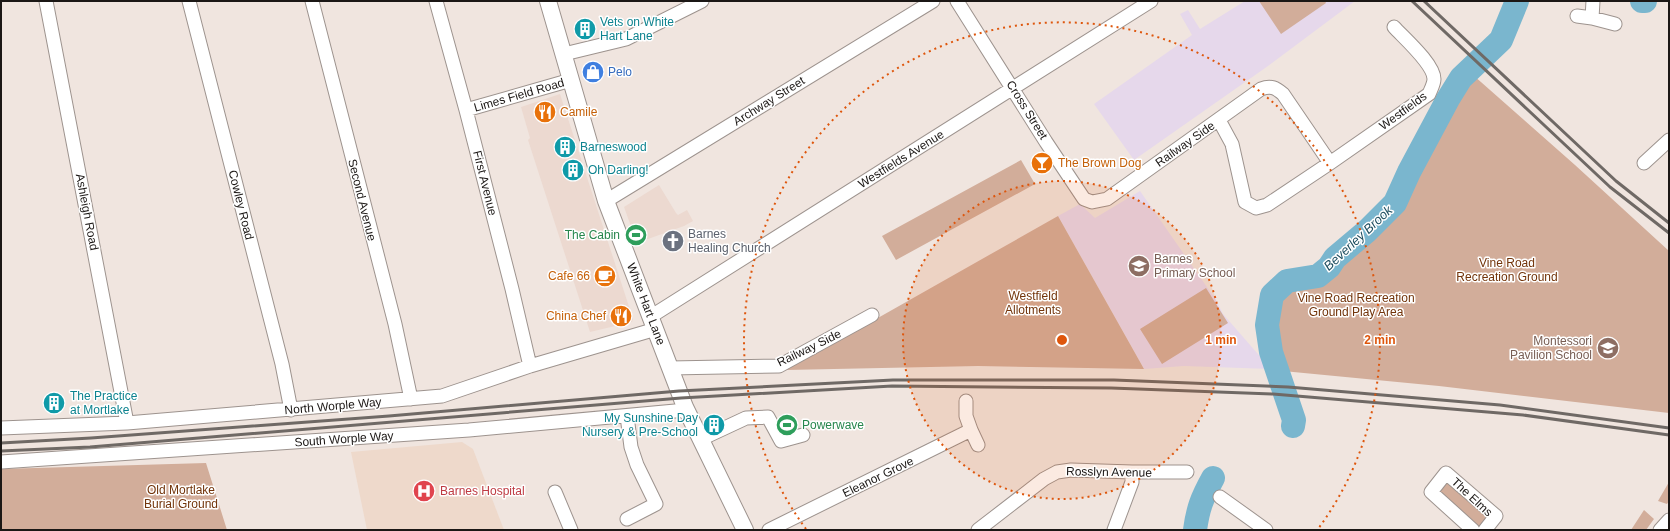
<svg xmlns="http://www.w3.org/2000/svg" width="1670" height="531" viewBox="0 0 1670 531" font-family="Arial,sans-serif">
  <rect width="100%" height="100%" fill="#f0e5df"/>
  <path fill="#ecd9d0" d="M560 94 633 319 632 322 590 332 528 140 530 138 521 107Z
    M659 185 676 213 678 215 687 210 693 221 684 226 637 243 624 207Z"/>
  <path fill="#e6d8eb" d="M1245 1H1355L1268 66 1134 160 1094 104 1192 35 1180 14 1188 10 1200 29Z
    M1140 191 1216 300 1223 314 1271 369 1184 366 1144 369 1058 216 1080 204 1095 218Z"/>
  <path fill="#eed9cb" d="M462 442 473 449 504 530H367L351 452Z"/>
  <path fill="#d2ad9a" d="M1259 1H1325L1326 3 1281 34Z
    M1473 75 1575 165 1669 251V413L1439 386 1283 371C1280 361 1276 351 1275 341 1272 326 1272 297 1289 289 1298 285 1311 289 1319 283 1329 276 1336 267 1345 258 1363 240 1385 227 1401 207 1408 197 1411 184 1415 174 1424 155 1458 81 1473 75Z
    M1021 160 1035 184 896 260 882 236Z
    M1058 216 1144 369 978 366 786 370Z
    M1206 288 1228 323 1162 364 1140 329Z
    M206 463 227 530H1V469Z
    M1446 482 1489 516 1479 528 1439 492Z
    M1669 482V501L1667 504 1658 501Z
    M1644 510 1654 519 1646 530H1631Z"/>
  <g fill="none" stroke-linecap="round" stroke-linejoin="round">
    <path stroke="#5e8696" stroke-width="4" d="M1270 285V291L1272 295"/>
    <path stroke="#7ab6ce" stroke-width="24" d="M1642 1H1645
      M1293 426 1294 420 1271 352 1267 325 1272 295 1287 281 1318 276 1329 267 1335 258 1367 231 1395 203 1409 172 1448 99 1461 78 1501 40 1517 1
      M1195 530C1198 508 1202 498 1213 478"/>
    <g stroke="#9d938e" stroke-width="15">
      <path id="minor" d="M46 1 127 423
        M189 1 282 364 291 410
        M312 1 395 324 411 399
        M436 1 466 110 512 289 530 366
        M957 1 1046 142 1084 199 1092 202 1107 199 1261 89C1271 85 1276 88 1283 94L1330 163
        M1593 1 1592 18 1615 24
        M1577 16 1592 18
        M564 54 626 39 702 1
        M466 110 571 80
        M1219 120 1232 144 1245 202 1256 208 1267 205 1330 163 1429 94C1431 89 1434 84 1434 79 1434 64 1404 38 1394 27
        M1644 163 1669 140
        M606 201 933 1
        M650 317 1151 1
        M670 368 779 366 872 315
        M966 401V416L971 430
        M627 416 631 447 637 465 656 504 627 519
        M1 428 127 423 442 396 530 366 656 329
        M701 439 746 418 768 417 781 441 803 435
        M1 462 469 430 686 410
        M555 492 571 530
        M1220 497 1266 530
        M769 530 971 430 978 445
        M978 530 1044 479 1057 472 1071 470 1132 472H1187
        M1114 530 1132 482V472
        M1473 530 1431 492 1446 473 1496 516 1485 530
        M1660 530 1669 520"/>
    </g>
    <g stroke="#9d938e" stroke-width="18">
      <path id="tertiary" d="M548 1 606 201 685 407 745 530"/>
    </g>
    <use href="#minor" stroke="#fff" stroke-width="13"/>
    <use href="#tertiary" stroke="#fff" stroke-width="16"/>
    <path stroke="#6f6965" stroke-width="3" d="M1412 1 1610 187 1669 233
      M1424 1 1616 181 1669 223
      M1 443 91 438 389 416 679 391 893 380H1114L1288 387 1500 405 1669 428
      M1 451 90 447 681 398 892 386 1111 388 1273 394 1523 415 1669 435"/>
  </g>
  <circle cx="1062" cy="340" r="159" fill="#de560c" fill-opacity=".12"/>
  <g fill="none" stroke="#de560c" stroke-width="2" stroke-dasharray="2 4">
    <circle cx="1062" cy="340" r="159"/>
    <path d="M806 529A318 318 0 1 1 1318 529"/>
  </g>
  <defs>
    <g id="building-disc" transform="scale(1.15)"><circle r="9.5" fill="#0f9aa8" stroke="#fff"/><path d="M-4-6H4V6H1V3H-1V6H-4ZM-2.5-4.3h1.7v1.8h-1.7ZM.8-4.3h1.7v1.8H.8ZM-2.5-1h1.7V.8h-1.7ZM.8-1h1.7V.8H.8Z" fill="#fff"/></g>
    <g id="shop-disc" transform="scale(1.15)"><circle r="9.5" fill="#3f7fe0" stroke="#fff"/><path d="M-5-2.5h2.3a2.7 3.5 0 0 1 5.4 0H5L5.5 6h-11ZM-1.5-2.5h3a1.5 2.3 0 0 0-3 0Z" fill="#fff"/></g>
    <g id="restaurant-disc" transform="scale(1.15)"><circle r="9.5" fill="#e8710a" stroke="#fff"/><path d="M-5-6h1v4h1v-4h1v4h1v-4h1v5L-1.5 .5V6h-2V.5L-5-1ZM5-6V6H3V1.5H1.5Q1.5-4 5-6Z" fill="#fff"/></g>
    <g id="bar-disc" transform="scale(1.15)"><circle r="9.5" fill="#e8710a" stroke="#fff"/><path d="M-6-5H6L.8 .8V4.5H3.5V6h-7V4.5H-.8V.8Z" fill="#fff"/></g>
    <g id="stadium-disc" transform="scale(1.15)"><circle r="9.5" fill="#2e9e5b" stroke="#fff"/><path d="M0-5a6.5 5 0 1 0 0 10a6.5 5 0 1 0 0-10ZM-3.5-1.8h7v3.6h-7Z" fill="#fff"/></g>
    <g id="church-disc" transform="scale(1.15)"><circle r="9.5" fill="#6b7280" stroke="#fff"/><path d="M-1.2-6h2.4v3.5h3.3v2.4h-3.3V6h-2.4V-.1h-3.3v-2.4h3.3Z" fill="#fff"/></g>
    <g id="school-disc" transform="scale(1.15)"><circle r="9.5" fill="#8d6e63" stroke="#fff"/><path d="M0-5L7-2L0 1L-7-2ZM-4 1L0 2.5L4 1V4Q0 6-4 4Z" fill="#fff"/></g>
    <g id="cafe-disc" transform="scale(1.15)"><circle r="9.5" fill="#e8710a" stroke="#fff"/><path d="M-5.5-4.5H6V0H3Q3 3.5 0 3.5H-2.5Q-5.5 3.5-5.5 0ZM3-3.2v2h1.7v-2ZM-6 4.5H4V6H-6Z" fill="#fff"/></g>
    <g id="hospital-disc" transform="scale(1.15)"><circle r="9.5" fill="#e0444e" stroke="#fff"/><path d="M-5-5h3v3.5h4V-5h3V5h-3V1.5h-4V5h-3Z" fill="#fff"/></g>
  </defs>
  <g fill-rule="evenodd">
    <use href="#building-disc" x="585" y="29"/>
    <use href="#shop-disc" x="593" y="72"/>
    <use href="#restaurant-disc" x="545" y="112"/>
    <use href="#building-disc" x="565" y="147"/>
    <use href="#bar-disc" x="1042" y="163"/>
    <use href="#building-disc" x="573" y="170"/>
    <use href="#stadium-disc" x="636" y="235"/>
    <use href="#church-disc" x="673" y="241"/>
    <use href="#school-disc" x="1139" y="266"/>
    <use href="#cafe-disc" x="605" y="276"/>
    <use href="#restaurant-disc" x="621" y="316"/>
    <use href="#school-disc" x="1608" y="348"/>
    <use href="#building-disc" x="54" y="403"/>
    <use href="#building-disc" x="714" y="425"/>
    <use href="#stadium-disc" x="787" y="425"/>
    <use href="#hospital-disc" x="424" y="491"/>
  </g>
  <g text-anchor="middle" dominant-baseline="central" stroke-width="3" stroke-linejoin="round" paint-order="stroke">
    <g font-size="12" fill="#0d838f" stroke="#fff" text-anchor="start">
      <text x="600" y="22">Vets on White<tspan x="600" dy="14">Hart Lane</tspan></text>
      <text x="580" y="147">Barneswood</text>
      <text x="588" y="170">Oh Darling!</text>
      <text x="70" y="396">The Practice<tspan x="70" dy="14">at Mortlake</tspan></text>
      <text x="698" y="418" text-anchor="end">My Sunshine Day<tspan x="698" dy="14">Nursery &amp; Pre-School</tspan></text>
    </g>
    <g font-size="12" fill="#366cbe" stroke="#fff" text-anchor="start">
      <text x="608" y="72">Pelo</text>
    </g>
    <g font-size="12" fill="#1b1715" stroke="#fff">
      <text transform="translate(519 95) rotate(-16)">Limes Field Road</text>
      <text transform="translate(769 101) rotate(-32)">Archway Street</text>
      <text transform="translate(1027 110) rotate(58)">Cross Street</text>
      <text transform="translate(1403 111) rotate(-36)">Westfields</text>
      <text transform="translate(1185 144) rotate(-35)">Railway Side</text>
      <text transform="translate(901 159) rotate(-32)">Westfields Avenue</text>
      <text transform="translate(485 183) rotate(76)">First Avenue</text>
      <text transform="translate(362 200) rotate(76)">Second Avenue</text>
      <text transform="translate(241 205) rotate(76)">Cowley Road</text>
      <text transform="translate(87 212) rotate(79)">Ashleigh Road</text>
      <text transform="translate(646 304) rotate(69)">White Hart Lane</text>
      <text transform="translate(809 348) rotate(-26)">Railway Side</text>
      <text transform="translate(333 406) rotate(-5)">North Worple Way</text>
      <text transform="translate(344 439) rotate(-4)">South Worple Way</text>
      <text transform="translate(1109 472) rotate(1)">Rosslyn Avenue</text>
      <text transform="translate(878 477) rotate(-26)">Eleanor Grove</text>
      <text transform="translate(1472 497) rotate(43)">The Elms</text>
    </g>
    <g font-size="12" fill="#c56008" stroke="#fff" text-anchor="start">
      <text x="560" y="112">Camile</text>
      <text x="1058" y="163">The Brown Dog</text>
      <text x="590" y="276" text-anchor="end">Cafe 66</text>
      <text x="606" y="316" text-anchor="end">China Chef</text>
    </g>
    <g font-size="12" fill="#5b616d" stroke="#fff" text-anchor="start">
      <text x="688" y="234">Barnes<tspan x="688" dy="14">Healing Church</tspan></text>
    </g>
    <g font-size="12" fill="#27864d" stroke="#fff" text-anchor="end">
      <text x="620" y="235">The Cabin</text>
      <text x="802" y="425" text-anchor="start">Powerwave</text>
    </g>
    <g font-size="12" fill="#785e54" stroke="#fff" text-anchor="start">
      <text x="1154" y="259">Barnes<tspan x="1154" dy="14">Primary School</tspan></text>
      <text x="1592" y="341" text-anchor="end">Montessori<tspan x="1592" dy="14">Pavilion School</tspan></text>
    </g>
    <g font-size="12" fill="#72340a" stroke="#fff">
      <text x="1507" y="263">Vine Road<tspan x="1507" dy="14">Recreation Ground</tspan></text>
      <text x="1033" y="296">Westfield<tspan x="1033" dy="14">Allotments</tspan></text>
      <text x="1356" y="298">Vine Road Recreation<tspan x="1356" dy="14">Ground Play Area</tspan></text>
      <text x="181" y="490">Old Mortlake<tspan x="181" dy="14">Burial Ground</tspan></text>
    </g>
    <g font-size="12" fill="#be3a42" stroke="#fff" text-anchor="start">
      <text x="440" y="491">Barnes Hospital</text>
    </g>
    <g font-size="13" font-style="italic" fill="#1c4d5f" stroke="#fff">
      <text transform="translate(1358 238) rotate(-43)">Beverley Brook</text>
    </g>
  </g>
  <circle cx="1062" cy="340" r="6" fill="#de560c" stroke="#fff" stroke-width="2"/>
  <g font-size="12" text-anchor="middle" font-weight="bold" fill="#de560c" stroke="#fff" stroke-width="3" stroke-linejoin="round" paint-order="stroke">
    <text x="1221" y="344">1 min</text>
    <text x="1380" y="344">2 min</text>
  </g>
  <rect width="1670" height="531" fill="none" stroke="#1b1715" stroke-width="4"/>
</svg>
